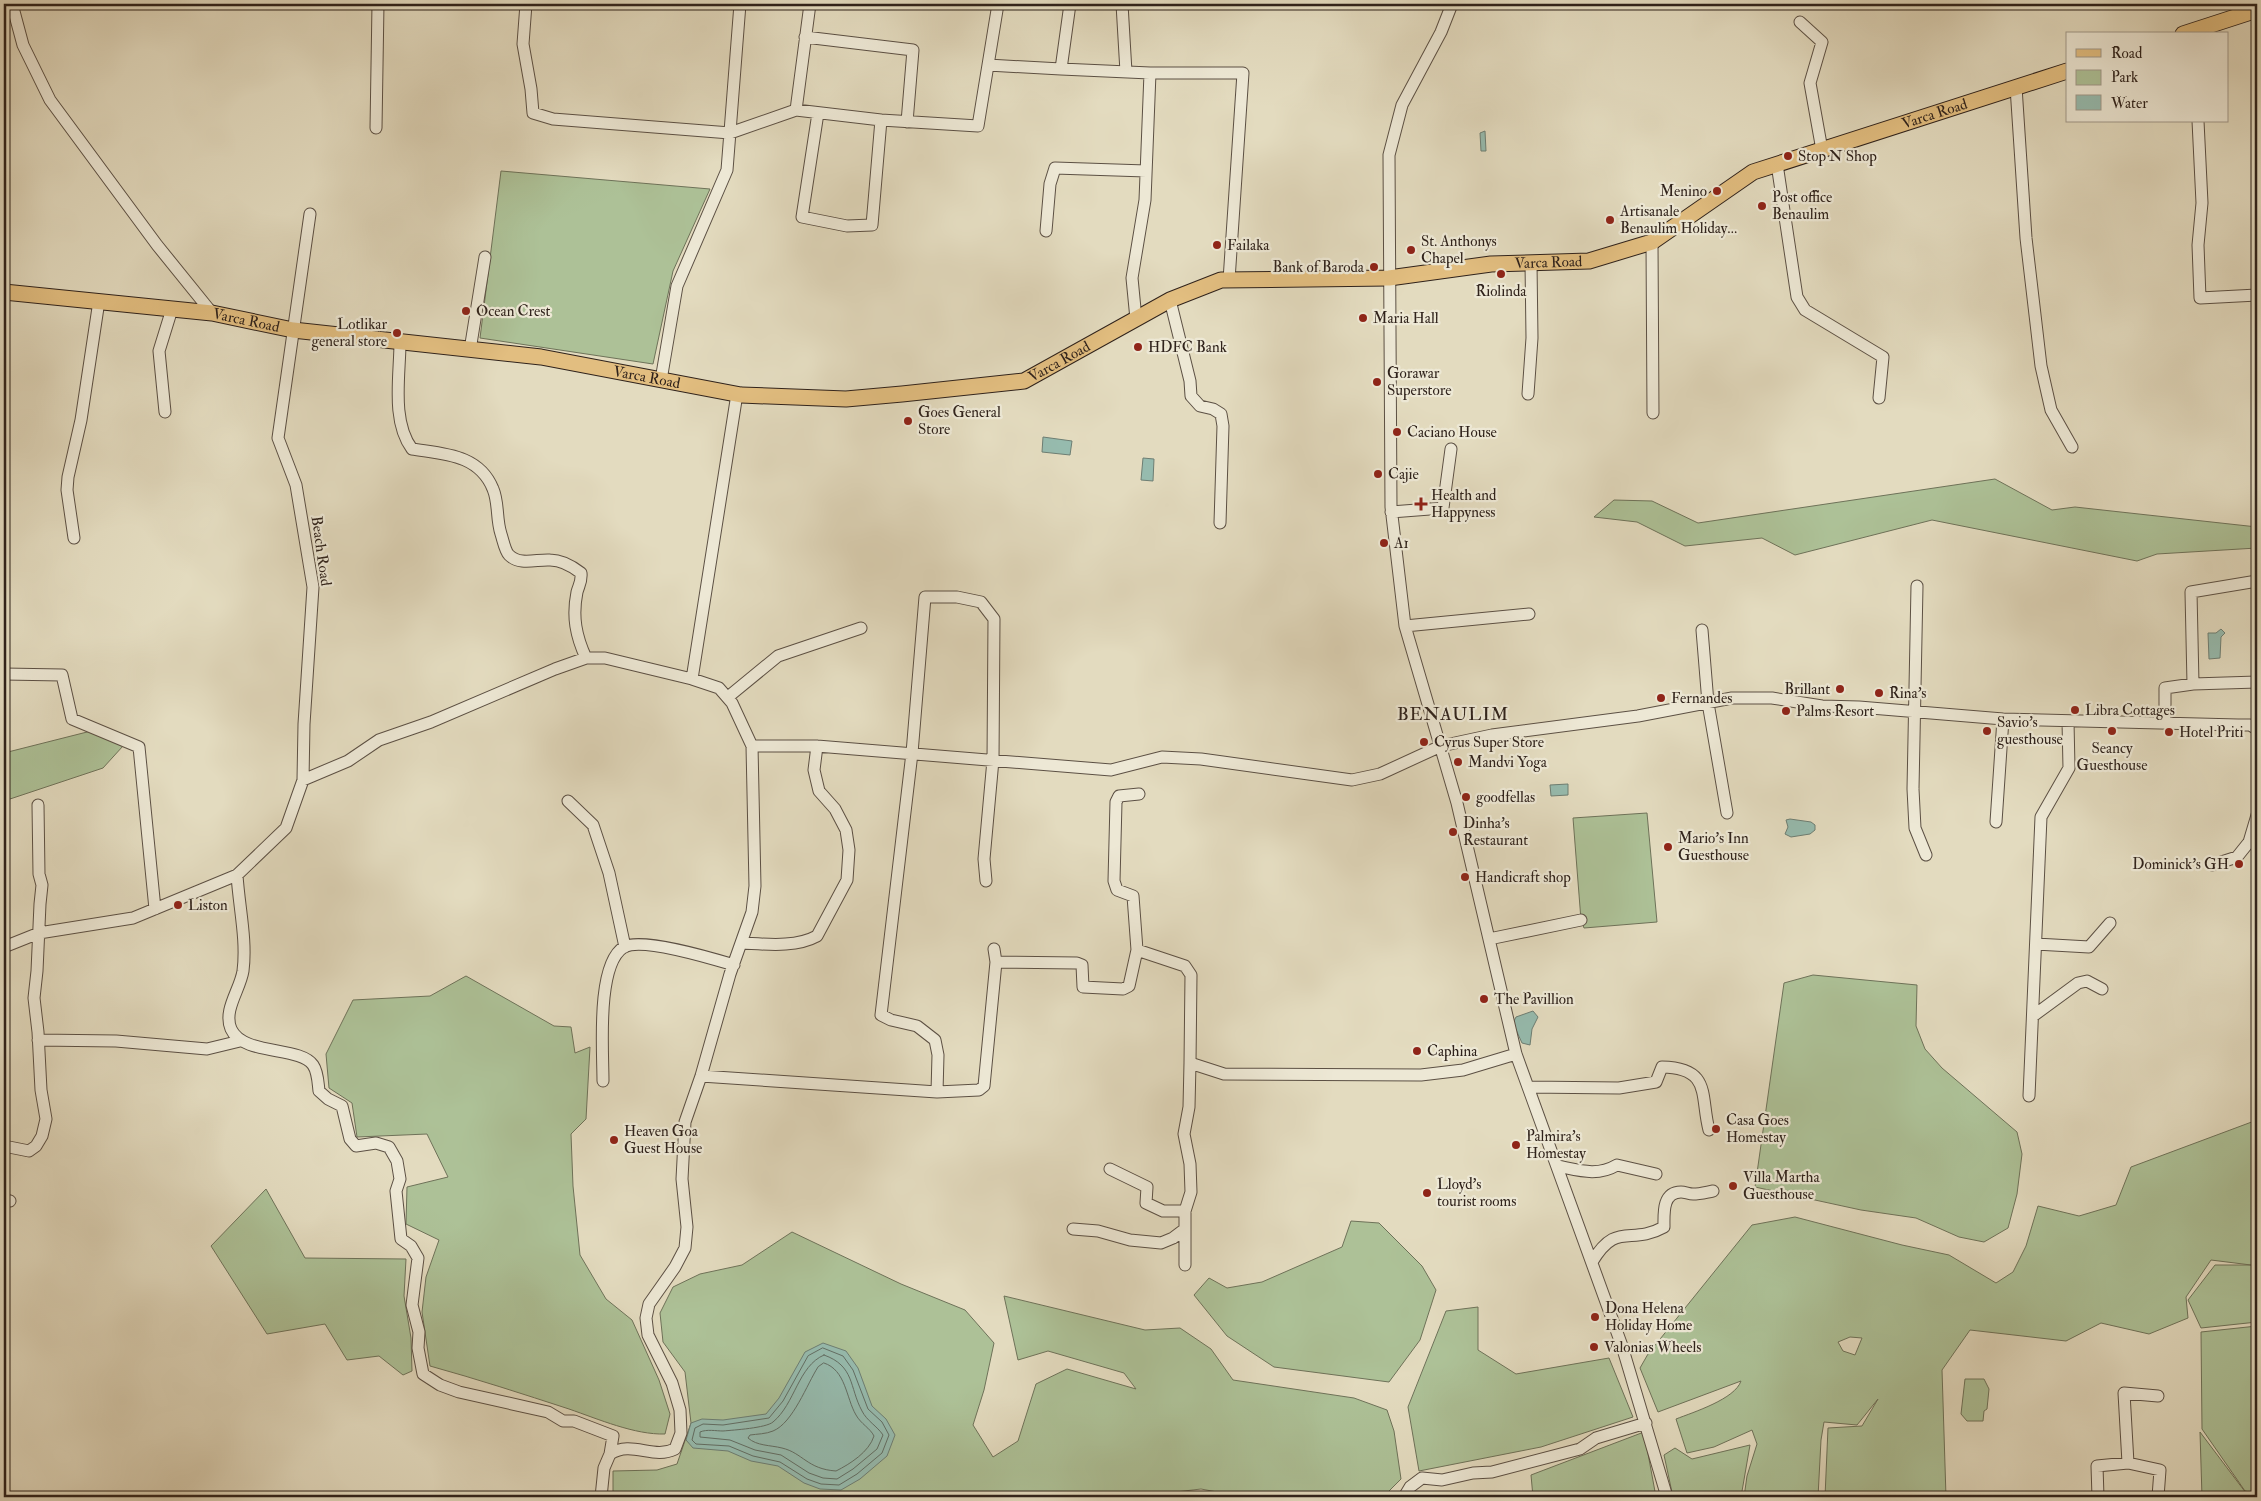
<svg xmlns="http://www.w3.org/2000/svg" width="2261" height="1501" viewBox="0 0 2261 1501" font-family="'IM FELL Double Pica',serif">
  <rect width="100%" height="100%" fill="#e3dbbf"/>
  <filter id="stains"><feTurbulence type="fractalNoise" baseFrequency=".004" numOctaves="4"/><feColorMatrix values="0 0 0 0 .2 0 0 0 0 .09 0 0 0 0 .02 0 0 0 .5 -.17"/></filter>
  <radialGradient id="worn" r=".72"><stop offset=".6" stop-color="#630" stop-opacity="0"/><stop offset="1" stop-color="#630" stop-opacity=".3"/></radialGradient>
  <path fill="#adc197" stroke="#6e7259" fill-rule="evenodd" d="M501 171 710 189 673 271 653 364 480 338Z
    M1995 479 2052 510 2075 507 2257 527V548L2157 554 2137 561 1932 520 1795 555 1762 538 1685 546 1637 522 1594 517 1614 500 1652 501 1698 523Z
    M91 731 123 746 103 768 4 801V753Z
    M1647 813 1657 922 1584 928 1581 920 1573 818Z
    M1813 975 1917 985 1916 1026 1925 1049 1942 1068 2017 1132 2022 1154 2017 1194 2008 1228 1984 1242 1959 1237 1916 1218 1861 1210 1755 1187 1784 983Z
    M466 976 554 1026 571 1027 575 1053 590 1047 586 1119 571 1134 573 1186 580 1255 606 1299 632 1320 659 1380 670 1414 665 1434C635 1435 598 1419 569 1409 523 1394 477 1379 430 1366L422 1312 426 1277 439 1240 406 1224 407 1187 448 1177 427 1134 357 1137 352 1103 329 1088 326 1054 353 1000 430 996Z
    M2257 1120V1322L2201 1328 2188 1300 2215 1265H2251L2211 1260 2186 1297 2188 1318 2149 1334 2101 1323 2066 1341 1970 1330 1942 1370 1946 1497H1825L1828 1428 1862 1426 1878 1399 1857 1425 1824 1422 1821 1440 1818 1497H1744L1747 1476 1757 1444 1752 1430 1714 1447 1687 1453 1676 1419C1694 1412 1735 1399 1741 1381L1658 1412 1640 1368 1648 1354 1752 1225 1795 1217 1902 1245 1949 1255 1996 1283 2013 1272 2026 1246 2038 1206 2079 1216 2116 1205 2131 1167ZM1850 1337 1862 1338 1855 1355 1843 1351 1838 1342Z
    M266 1189 305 1258 406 1259 404 1296 411 1338 412 1371 403 1375 379 1356 347 1360 325 1324 267 1334 211 1246Z
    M1351 1221 1379 1223 1422 1266 1436 1290 1420 1340 1389 1382 1274 1367 1227 1336 1194 1295 1209 1278 1227 1288 1262 1282 1342 1247Z
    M792 1232 901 1284 965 1310 994 1343 984 1390 973 1425 993 1457 1018 1441 1036 1384 1067 1369 1136 1389 1124 1373 1048 1351 1018 1360 1004 1296 1145 1330 1180 1328 1211 1349 1233 1380 1354 1398 1387 1410 1394 1431 1401 1479 1383 1497H1244L1201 1489 1150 1495 1149 1497H613V1471L657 1470 677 1464 691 1423 685 1372 663 1342 660 1313 673 1287 700 1274 742 1265Z
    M1478 1307V1350L1516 1374 1609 1358 1633 1417 1541 1447 1419 1471 1408 1407 1446 1311Z
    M2257 1326V1494L2245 1491 2202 1429 2201 1332Z
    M1965 1379H1984L1989 1389 1987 1409 1984 1411 1983 1421H1967L1961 1414Z
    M1644 1432 1656 1497H1533L1531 1475Z
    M2200 1432 2246 1493 2257 1497H2202Z
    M1750 1445 1741 1497H1673L1664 1455 1675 1448 1692 1459Z"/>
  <path fill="#96bbae" stroke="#6d7e73" d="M1485 131 1486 151H1481L1480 133Z
    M1043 437 1072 441 1070 455 1042 452Z
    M1143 458 1154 459 1153 481 1141 480Z
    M2221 629 2225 633 2221 637 2220 658 2209 659 2208 633H2216Z
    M1568 784V795L1551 796 1550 785Z
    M1790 819 1811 822 1815 825V830L1810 834 1791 837 1785 834 1788 827 1786 820Z
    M1533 1011 1538 1017 1532 1029 1530 1045 1522 1043 1513 1023 1516 1017Z
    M823 1343 846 1351 858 1368 872 1406 886 1419 895 1435 887 1456 860 1479 841 1490 820 1489 804 1483 778 1466 751 1461 728 1451 693 1448 686 1440 691 1423 702 1419 723 1420 766 1414 779 1398 805 1352Z"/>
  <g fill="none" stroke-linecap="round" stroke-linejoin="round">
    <path stroke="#626e64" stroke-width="1" d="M823 1348 843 1356 853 1370 868 1409 882 1422 889 1435 882 1453 857 1474 839 1485 821 1484 807 1479 780 1462 753 1456 729 1446 696 1444 692 1440 695 1428 703 1424 723 1425 769 1418 783 1401 808 1356Z
      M824 1355C855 1366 849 1387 862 1411 867 1421 877 1426 883 1435L877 1449 853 1469 837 1479 823 1478 809 1473 781 1455 755 1450 730 1440 700 1437V1432C707 1429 716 1431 723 1431 734 1430 766 1428 773 1422 795 1404 798 1366 824 1355Z
      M824 1363C846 1370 846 1398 856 1415 861 1424 870 1428 874 1436 869 1452 850 1464 836 1471 807 1469 803 1453 782 1448 770 1445 757 1446 748 1438L750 1435C757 1434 766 1434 773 1431 793 1423 807 1384 818 1367Z"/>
    <g stroke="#5c5044" stroke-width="13">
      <path id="minor" d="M12 4 23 45 50 100 157 245 212 313
        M526 4 523 44 531 89 533 113 553 119 730 133 796 110
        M810 4 796 110 881 120 872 225 847 226 802 217 818 113
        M1122 4 1126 72
        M1452 4 1441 32 1402 105 1389 155 1391 507 1405 626 1457 803 1516 1054 1622 1346 1667 1497
        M1800 22 1822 42 1810 83 1822 150
        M805 37 913 50 907 122
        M988 65 998 4
        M1061 69 1150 73 1145 200 1132 278 1136 319
        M1150 73H1243L1229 280
        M2016 87 2026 238 2041 366 2051 410 2072 447
        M881 120 978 126 988 65 1061 69 1070 4
        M2198 121 2202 203 2198 245 2200 298 2257 295
        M376 128 378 4
        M1777 164 1797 297 1805 310 1883 357 1879 398
        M1046 231 1050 184 1055 168 1146 171
        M1652 242 1653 413
        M1170 300 1190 381 1191 396 1200 406 1213 409 1221 414 1223 426 1220 523
        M400 342C400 375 391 421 412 449 443 454 479 454 493 489 499 503 496 519 501 534 503 540 505 551 509 555 520 566 537 559 550 560 561 560 572 566 581 573 582 581 579 585 577 592 572 617 576 636 586 658
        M470 350 485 257
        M661 380 677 286 727 170 740 4
        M1528 394 1532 338 1531 263
        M165 412 159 351 172 309
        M1391 512 1443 508 1451 449
        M74 538 67 490 68 477 81 420 99 301
        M1917 586 1913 789 1915 828 1926 855
        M1405 626 1529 614
        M1702 630 1708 703 1727 813
        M4 674 62 675 72 719 139 747 155 909
        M692 679 737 394
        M2193 684 2191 592 2257 581
        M728 697 778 656 861 628
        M2165 722V688L2193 684 2257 682
        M303 780 348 761 379 740 431 722 555 669 586 658H605L692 679 719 688 732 703 752 746H817L1111 770 1162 757 1201 759 1352 780 1380 774 1441 746 1492 735 1638 716 1732 698H1772L1822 706 1859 707 2003 719 2238 725H2250L2257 729
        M1139 794 1119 796 1116 802 1114 881 1117 890 1133 896 1137 950 1185 966 1191 975 1190 1063 1224 1074 1421 1075 1463 1070 1516 1054
        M568 801 593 825 609 873 625 947
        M1996 822 2003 719
        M2212 865 2237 857 2249 842 2257 815
        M237 875C239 907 247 940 243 971 240 990 223 1010 231 1029 243 1056 300 1046 313 1065 318 1072 318 1083 319 1091L328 1099 342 1106 350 1139 356 1146 376 1143 389 1147 397 1161 400 1179 396 1191 401 1239 411 1246 418 1258 412 1305 419 1332 418 1348 423 1374 440 1385 459 1392 548 1412 563 1421H574L613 1436 610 1454
        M1489 939 1581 920
        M741 943C765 944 795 948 817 936L847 880 849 850 846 830 835 809 819 791 814 770 817 746
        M2036 944 2089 947 2110 923
        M4 947 39 933 133 918 237 875 286 828 303 780 304 724 313 587 296 485 278 438 310 214
        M996 962 1077 963 1082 965 1083 987 1123 989 1129 986 1137 950
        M2033 1016 2078 983 2087 981 2102 989
        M38 1040 116 1041 207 1049 240 1041
        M701 1076 937 1092 938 1055 935 1040 917 1026 891 1020 881 1015 912 753 925 597H957L981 602 994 619 993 760 984 859 986 881
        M603 1081C603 1051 596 964 624 947 642 937 714 959 734 965
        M1528 1087 1619 1088 1656 1082 1662 1067C1712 1068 1700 1096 1709 1130
        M937 1092 979 1090 984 1086 996 962 994 949
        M2029 1096 2041 817 2069 768 2068 721
        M4 1146 29 1151 36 1146 42 1136 46 1119 41 1090 38 1032 34 998 37 971 40 904 42 885 39 874 38 805
        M1557 1166C1578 1170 1597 1177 1617 1165L1656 1174
        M1110 1169 1147 1187 1146 1203 1163 1211H1185
        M4 1200 10 1201
        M1073 1229 1098 1231 1130 1240 1161 1243 1173 1238 1185 1229
        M1592 1262C1617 1220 1630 1246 1664 1227 1664 1214 1662 1192 1681 1192 1685 1192 1689 1194 1693 1194 1700 1194 1707 1192 1713 1191
        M1185 1265V1211L1191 1192 1190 1164 1184 1134 1189 1107 1190 1063
        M2128 1463 2124 1393 2158 1396
        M601 1497 604 1468 610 1454C632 1440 653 1460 675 1449L681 1433 680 1410 672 1383 648 1335 646 1318 649 1304 675 1267 685 1248 687 1227 682 1179 685 1122 701 1076 730 974 752 912 755 886 752 746
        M1404 1497 1410 1487 1422 1478 1442 1480 1473 1473 1492 1472 1580 1449 1596 1438 1646 1423
        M2098 1497 2097 1466 2128 1463 2160 1470 2158 1497"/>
    </g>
    <g stroke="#2f221b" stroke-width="17">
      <g id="major">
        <path d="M2183 34 2257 10"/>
        <path id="s1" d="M4 292 212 313 293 330 541 357 741 395 846 399 902 394 1024 381 1170 300 1221 280 1389 278 1491 264 1589 261 1652 242 1753 172 2067 71"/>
      </g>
    </g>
    <use href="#minor" stroke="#ede8d5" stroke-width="11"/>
    <use href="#major" stroke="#e2be80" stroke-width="15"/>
  </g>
  <g fill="#8f2418" stroke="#ede8d5" stroke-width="2">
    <circle cx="1788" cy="156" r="5"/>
    <circle cx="1717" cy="191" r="5"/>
    <circle cx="1762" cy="206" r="5"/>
    <circle cx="1610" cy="220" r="5"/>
    <circle cx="1217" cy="245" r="5"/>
    <circle cx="1411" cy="250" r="5"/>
    <circle cx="1374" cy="267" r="5"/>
    <circle cx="1501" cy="274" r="5"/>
    <circle cx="466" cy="311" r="5"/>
    <circle cx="1363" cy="318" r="5"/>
    <circle cx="397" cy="333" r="5"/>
    <circle cx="1138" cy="347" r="5"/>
    <circle cx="1377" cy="382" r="5"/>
    <circle cx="908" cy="421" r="5"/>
    <circle cx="1397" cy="432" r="5"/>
    <circle cx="1378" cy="474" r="5"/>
    <path d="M1418.5 496.5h5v5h5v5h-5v5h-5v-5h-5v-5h5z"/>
    <circle cx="1384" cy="543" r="5"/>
    <circle cx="1840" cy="689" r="5"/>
    <circle cx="1879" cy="693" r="5"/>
    <circle cx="1661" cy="698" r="5"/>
    <circle cx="2075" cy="710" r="5"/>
    <circle cx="1786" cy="711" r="5"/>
    <circle cx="1987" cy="731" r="5"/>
    <circle cx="2112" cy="731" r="5"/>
    <circle cx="2169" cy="732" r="5"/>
    <circle cx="1424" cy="742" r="5"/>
    <circle cx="1458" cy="762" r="5"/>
    <circle cx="1466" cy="797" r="5"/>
    <circle cx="1453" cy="832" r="5"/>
    <circle cx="1668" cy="847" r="5"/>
    <circle cx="2239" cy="864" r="5"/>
    <circle cx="1465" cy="877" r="5"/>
    <circle cx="178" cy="905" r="5"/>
    <circle cx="1484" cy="999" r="5"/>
    <circle cx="1417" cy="1051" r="5"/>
    <circle cx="1716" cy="1129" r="5"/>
    <circle cx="614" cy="1140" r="5"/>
    <circle cx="1516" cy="1145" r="5"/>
    <circle cx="1733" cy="1186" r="5"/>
    <circle cx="1427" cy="1193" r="5"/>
    <circle cx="1595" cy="1317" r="5"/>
    <circle cx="1594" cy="1347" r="5"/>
  </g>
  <g text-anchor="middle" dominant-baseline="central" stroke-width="4.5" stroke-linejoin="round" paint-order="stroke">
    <g font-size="15" fill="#2f221b" stroke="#ede8d5">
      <text stroke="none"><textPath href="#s1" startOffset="1999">Varca Road</textPath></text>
      <text stroke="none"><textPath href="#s1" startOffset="1579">Varca Road</textPath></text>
      <text stroke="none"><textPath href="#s1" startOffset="244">Varca Road</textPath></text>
      <text stroke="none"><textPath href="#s1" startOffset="1069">Varca Road</textPath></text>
      <text stroke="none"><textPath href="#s1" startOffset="649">Varca Road</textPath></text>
      <text transform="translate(321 551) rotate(82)">Beach Road</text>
    </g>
    <g font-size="15" fill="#2f221b" stroke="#ede8d5" text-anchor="start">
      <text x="1798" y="156">Stop N Shop</text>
      <text x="1707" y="191" text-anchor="end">Menino</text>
      <text x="1772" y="197">Post office<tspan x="1772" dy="17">Benaulim</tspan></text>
      <text x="1620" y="211">Artisanale<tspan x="1620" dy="17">Benaulim Holiday…</tspan></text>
      <text x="1421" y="241">St. Anthonys<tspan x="1421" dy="17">Chapel</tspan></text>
      <text x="1227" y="245">Failaka</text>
      <text x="1364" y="267" text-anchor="end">Bank of Baroda</text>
      <text x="1501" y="291" text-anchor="middle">Riolinda</text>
      <text x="476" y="311">Ocean Crest</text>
      <text x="1373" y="318">Maria Hall</text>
      <text x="387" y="324" text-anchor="end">Lotlikar<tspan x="387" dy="17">general store</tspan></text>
      <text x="1148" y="347">HDFC Bank</text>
      <text x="1387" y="373">Gorawar<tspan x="1387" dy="17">Superstore</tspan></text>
      <text x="918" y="412">Goes General<tspan x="918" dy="17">Store</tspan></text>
      <text x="1407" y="432">Caciano House</text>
      <text x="1388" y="474">Cajie</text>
      <text x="1431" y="495">Health and<tspan x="1431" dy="17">Happyness</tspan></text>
      <text x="1394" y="543">A1</text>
      <text x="1830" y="689" text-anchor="end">Brillant</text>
      <text x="1889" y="693">Rina's</text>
      <text x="1671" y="698">Fernandes</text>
      <text x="2085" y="710">Libra Cottages</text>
      <text x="1796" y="711">Palms Resort</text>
      <text x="1997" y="722">Savio's<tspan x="1997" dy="17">guesthouse</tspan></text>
      <text x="2179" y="732">Hotel Priti</text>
      <text x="1434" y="742">Cyrus Super Store</text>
      <text x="2112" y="748" text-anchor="middle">Seancy<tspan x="2112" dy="17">Guesthouse</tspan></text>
      <text x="1468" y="762">Mandvi Yoga</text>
      <text x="1476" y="797">goodfellas</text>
      <text x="1463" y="823">Dinha's<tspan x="1463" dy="17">Restaurant</tspan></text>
      <text x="1678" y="838">Mario's Inn<tspan x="1678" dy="17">Guesthouse</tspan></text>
      <text x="2229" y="864" text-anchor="end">Dominick's GH</text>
      <text x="1475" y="877">Handicraft shop</text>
      <text x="188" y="905">Liston</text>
      <text x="1494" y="999">The Pavillion</text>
      <text x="1427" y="1051">Caphina</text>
      <text x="1726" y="1120">Casa Goes<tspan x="1726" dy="17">Homestay</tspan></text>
      <text x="624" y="1131">Heaven Goa<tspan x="624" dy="17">Guest House</tspan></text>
      <text x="1526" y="1136">Palmira's<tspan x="1526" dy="17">Homestay</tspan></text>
      <text x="1743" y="1177">Villa Martha<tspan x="1743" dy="17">Guesthouse</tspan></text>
      <text x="1437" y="1184">Lloyd's<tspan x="1437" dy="17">tourist rooms</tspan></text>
      <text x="1605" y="1308">Dona Helena<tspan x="1605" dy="17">Holiday Home</tspan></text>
      <text x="1604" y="1347">Valonias Wheels</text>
    </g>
    <g font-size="18" letter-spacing="1" fill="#2f221b" stroke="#ede8d5">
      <text x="1453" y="714">BENAULIM</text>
    </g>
  </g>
  <rect width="2261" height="1501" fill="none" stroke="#e3dbbf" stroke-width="20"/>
  <rect x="5" y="5" width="2251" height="1491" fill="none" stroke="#2f221b" stroke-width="2.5"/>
  <rect x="10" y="10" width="2241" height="1481" fill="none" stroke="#2f221b"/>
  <rect x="2066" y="32" width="162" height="90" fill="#ede8d5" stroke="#a1998b"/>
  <rect x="2076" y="49" width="25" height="8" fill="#e2be80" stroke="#a1998b"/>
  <text x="2111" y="58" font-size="15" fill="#2f221b">Road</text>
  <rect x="2076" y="70" width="25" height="15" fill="#adc197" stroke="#a1998b"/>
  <text x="2111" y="82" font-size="15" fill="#2f221b">Park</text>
  <rect x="2076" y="95" width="25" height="15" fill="#96bbae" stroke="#a1998b"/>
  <text x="2111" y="108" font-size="15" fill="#2f221b">Water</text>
  <rect width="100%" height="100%" filter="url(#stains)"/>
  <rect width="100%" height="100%" fill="url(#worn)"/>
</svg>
